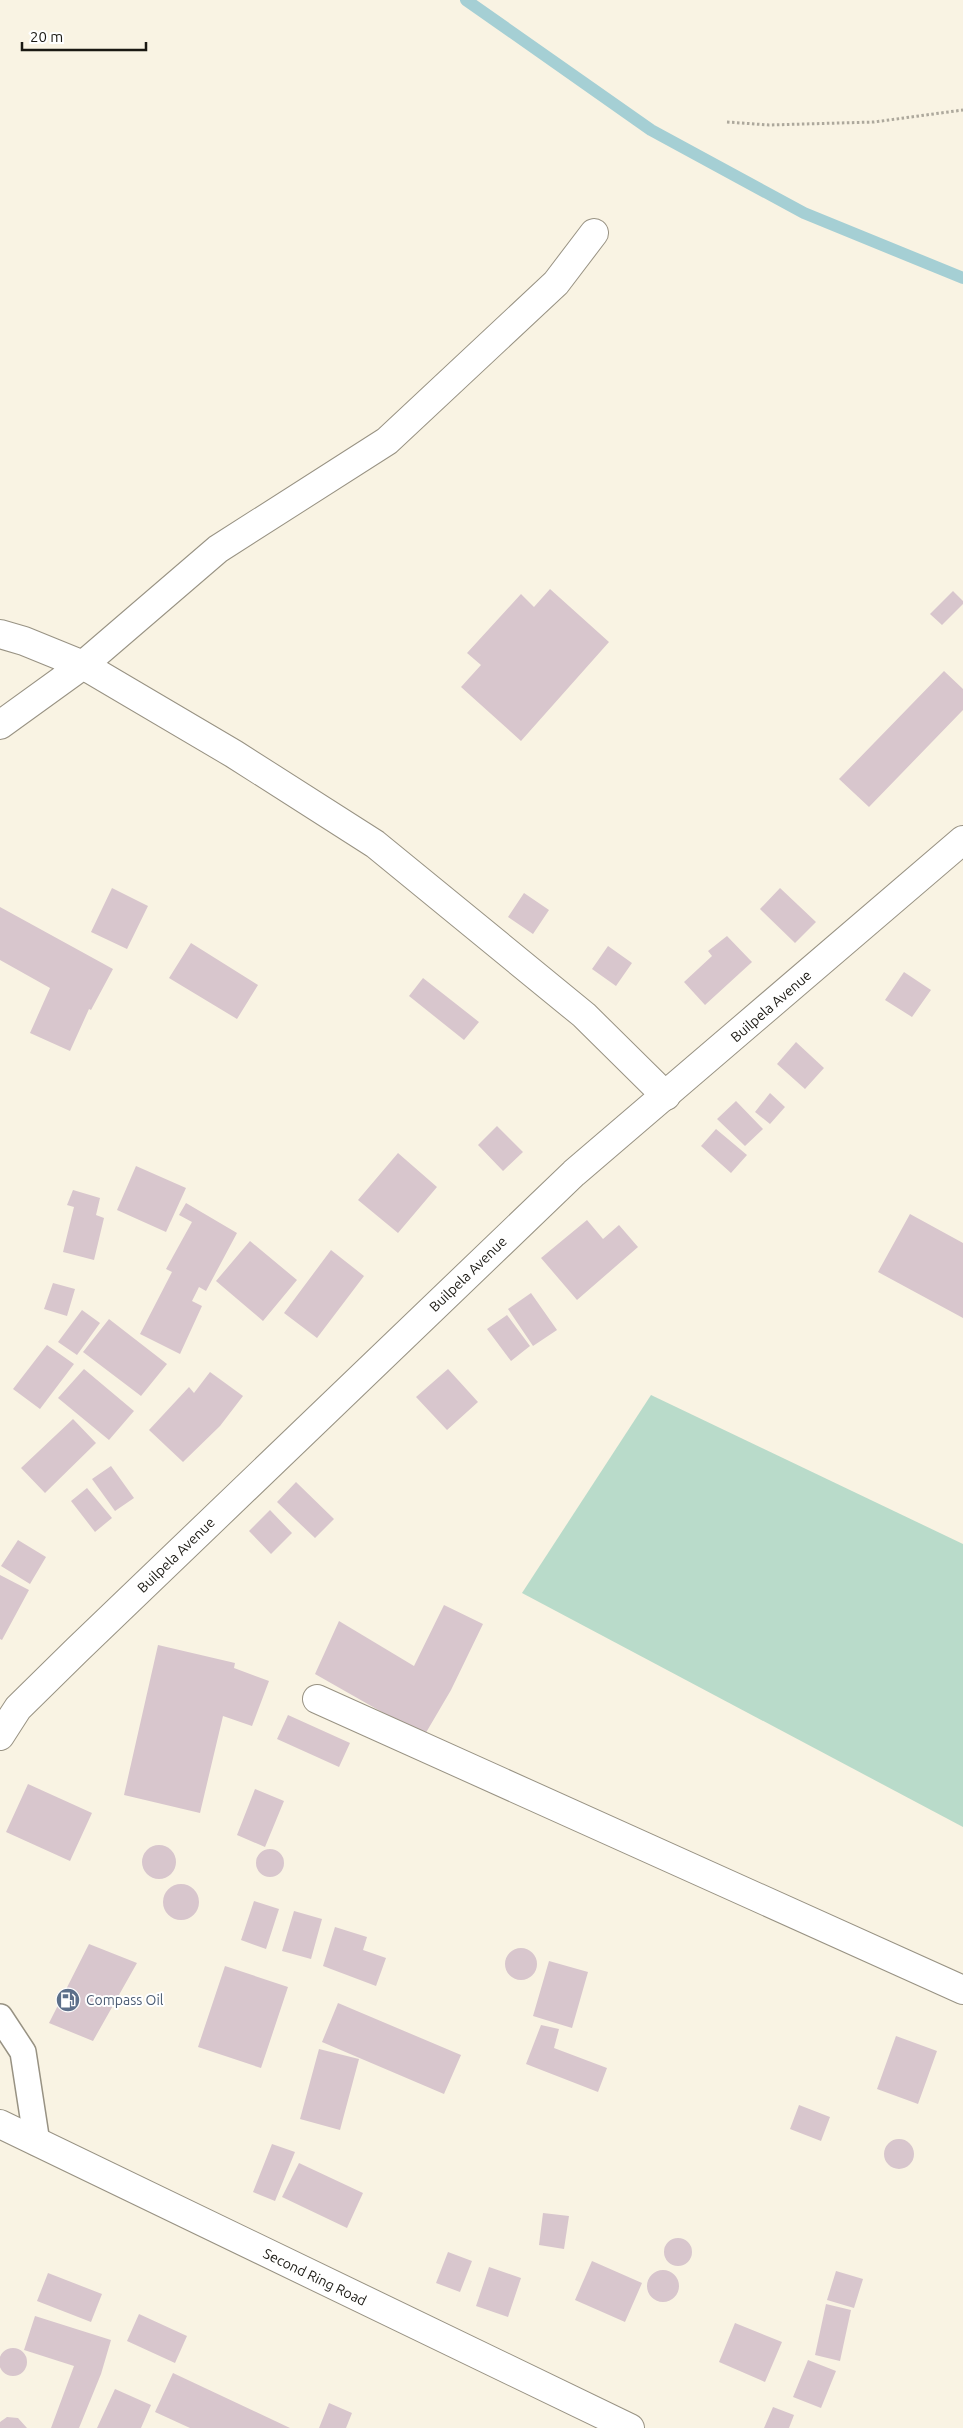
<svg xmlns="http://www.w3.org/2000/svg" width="963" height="2428" viewBox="0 0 963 2428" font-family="Ubuntu,sans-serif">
  <rect width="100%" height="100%" fill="#f9f3e3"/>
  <path fill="#b9dbca" d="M651 1395 963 1544V1827L522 1593Z"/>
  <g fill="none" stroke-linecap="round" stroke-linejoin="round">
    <path stroke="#a5cfd4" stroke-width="12" d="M466 0 651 130 804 213 963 278"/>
  </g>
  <path fill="#d8c6cd" d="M550 589 609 642 521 741 461 687 481 665 467 653 521 594 534 607Z
    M953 591 963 601V604L942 625 930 614Z
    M944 671 963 689V710L869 807 839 779Z
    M112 888 148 906 127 949 91 932Z
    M780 888 816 922 795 943 760 909Z
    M524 893 549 910 533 934 508 917Z
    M0 907 113 969 91 1010 89 1009 70 1051 30 1033 50 988 0 960Z
    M727 936 752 962 705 1005 684 982 712 956 708 951Z
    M191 943 258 985 237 1019 169 978Z
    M608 946 632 963 616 986 592 969Z
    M904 972 931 990 912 1017 885 1000Z
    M423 978 479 1022 464 1040 409 996Z
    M796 1042 824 1068 805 1089 777 1064Z
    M770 1093 785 1107 770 1124 755 1112Z
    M736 1101 763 1129 745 1146 717 1119Z
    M497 1126 523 1152 503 1171 478 1145Z
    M716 1129 747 1155 731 1173 701 1146Z
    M398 1153 437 1187 398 1233 358 1200Z
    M136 1166 186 1188 166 1232 117 1210Z
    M73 1190 100 1198 96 1215 104 1218 94 1260 63 1252 74 1207 67 1205Z
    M186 1203 237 1233 206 1291 199 1287 192 1301 202 1306 180 1354 140 1334 172 1272 166 1269 192 1222 179 1215Z
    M910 1214 963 1243V1318L878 1272Z
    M587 1220 603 1239 619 1225 638 1247 577 1300 541 1258Z
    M250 1241 297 1280 263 1321 216 1281Z
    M331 1250 364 1276 317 1338 284 1313Z
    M53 1283 75 1289 67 1316 44 1309Z
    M531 1293 557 1330 533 1346 508 1309Z
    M82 1310 100 1323 77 1355 58 1342Z
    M507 1315 530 1346 511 1361 487 1329Z
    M109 1319 167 1364 141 1396 83 1352Z
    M47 1345 74 1364 40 1409 13 1389Z
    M84 1369 134 1411 109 1440 58 1398Z
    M448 1369 478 1402 447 1430 416 1397Z
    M210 1372 243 1396 220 1426 183 1462 149 1430 189 1387 194 1393Z
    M73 1419 96 1443 45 1493 21 1468Z
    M111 1466 134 1498 115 1511 92 1479Z
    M296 1482 334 1519 315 1538 277 1502Z
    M87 1488 112 1518 95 1532 71 1501Z
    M270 1510 292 1533 271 1554 249 1531Z
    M18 1540 46 1557 30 1584 1 1566Z
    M0 1575 29 1590 2 1640 0 1639Z
    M444 1605 483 1624 451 1690 424 1736 315 1674 339 1621 414 1666Z
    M158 1645 235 1663 234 1668 269 1681 252 1726 223 1716 200 1813 124 1795Z
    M288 1715 350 1743 339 1767 277 1739Z
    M28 1784 92 1813 70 1861 6 1832Z
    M255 1789 284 1801 265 1847 237 1835Z
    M142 1862a17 17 0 1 1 34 0a17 17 0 1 1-34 0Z
    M256 1863a14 14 0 1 1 28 0a14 14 0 1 1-28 0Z
    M163 1902a18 18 0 1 1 36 0a18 18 0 1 1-36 0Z
    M254 1901 279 1909 266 1949 241 1940Z
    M294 1911 322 1919 311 1959 282 1951Z
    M335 1927 367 1937 363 1950 386 1958 376 1986 323 1966Z
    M89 1944 137 1963 93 2041 49 2023Z
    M505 1964a16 16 0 1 1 32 0a16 16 0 1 1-32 0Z
    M549 1961 588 1972 572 2028 533 2016Z
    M225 1966 288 1987 261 2068 198 2047Z
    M338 2003 461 2055 444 2094 322 2042Z
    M541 2025 559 2029 554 2048 607 2068 598 2092 526 2064Z
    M896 2036 937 2051 918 2104 877 2089Z
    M319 2049 359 2059 340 2130 300 2119Z
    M799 2105 830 2117 821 2141 790 2129Z
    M884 2154a15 15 0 1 1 30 0a15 15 0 1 1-30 0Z
    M272 2144 295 2152 275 2201 253 2192Z
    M299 2163 363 2193 347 2228 282 2197Z
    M543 2213 569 2216 564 2249 539 2245Z
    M664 2252a14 14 0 1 1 28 0a14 14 0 1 1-28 0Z
    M448 2252 472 2261 460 2292 436 2283Z
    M592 2261 642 2283 625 2322 575 2300Z
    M489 2267 521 2278 508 2317 476 2306Z
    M647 2286a16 16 0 1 1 32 0a16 16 0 1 1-32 0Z
    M836 2271 863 2279 854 2308 827 2300Z
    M48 2273 102 2294 91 2322 37 2301Z
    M826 2304 851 2310 840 2361 815 2355Z
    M139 2314 187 2336 175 2363 127 2341Z
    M35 2316 111 2340 101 2374 79 2428H51L74 2366 24 2350Z
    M735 2323 782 2342 765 2382 719 2362Z
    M-1 2362a14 14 0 1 1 28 0a14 14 0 1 1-28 0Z
    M808 2360 836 2371 821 2408 793 2397Z
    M173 2373 290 2428H190L155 2412Z
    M115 2389 151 2405 141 2428H97Z
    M329 2403 352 2413 346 2428H319Z
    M773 2407 794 2415 789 2428H764Z
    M7 2417 18 2418 27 2428H0V2422Z"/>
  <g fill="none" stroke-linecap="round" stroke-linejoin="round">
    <g stroke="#989283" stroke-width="28">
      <path id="service" d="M0 2017 23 2052 37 2143"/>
    </g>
    <g stroke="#989283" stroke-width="30">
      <path id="minor" d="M0 634 24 641 83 665 218 549 387 441 556 283 594 233
        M0 725 83 665 234 754 375 844 584 1015 666 1096
        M317 1699 963 1990"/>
    </g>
    <g stroke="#989283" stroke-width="30">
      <path id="tertiary" d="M0 1736 18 1708 77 1650 574 1173 963 840"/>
    </g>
    <g stroke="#989283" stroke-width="30">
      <path id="secondary" d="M0 2124 630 2428"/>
    </g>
    <path stroke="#ada89c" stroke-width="3" stroke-dasharray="2.5 2.5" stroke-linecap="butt" d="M727 122 769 125 874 122 963 110"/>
    <use href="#service" stroke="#fff" stroke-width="25"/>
    <use href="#minor" stroke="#fff" stroke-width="28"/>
    <use href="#tertiary" stroke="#fff" stroke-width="28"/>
    <use href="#secondary" stroke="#fff" stroke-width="28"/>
  </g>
  <defs>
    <g id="fuel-disc" transform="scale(1.25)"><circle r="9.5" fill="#5c6f8a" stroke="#fff"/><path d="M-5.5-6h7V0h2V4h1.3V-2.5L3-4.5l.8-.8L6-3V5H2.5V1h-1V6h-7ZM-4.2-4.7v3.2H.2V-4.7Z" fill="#fff"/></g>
  </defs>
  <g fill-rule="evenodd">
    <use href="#fuel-disc" x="68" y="2000"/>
  </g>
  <g text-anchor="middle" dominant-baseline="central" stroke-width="4" stroke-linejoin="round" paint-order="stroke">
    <g font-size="14" fill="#1a1812" stroke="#fff">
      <text transform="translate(771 1006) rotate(-41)">Builpela Avenue</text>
      <text transform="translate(468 1274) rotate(-44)">Builpela Avenue</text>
      <text transform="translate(176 1555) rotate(-44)">Builpela Avenue</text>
      <text transform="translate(315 2277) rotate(26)">Second Ring Road</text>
    </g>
    <g font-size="14" fill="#4e5e75" stroke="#fff" text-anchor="start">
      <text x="86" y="2000">Compass Oil</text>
    </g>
  </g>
  <path d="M22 42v8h124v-8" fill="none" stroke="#1a1812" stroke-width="2.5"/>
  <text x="30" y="42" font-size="15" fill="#1a1812" stroke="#ffffff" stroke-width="4" paint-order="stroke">20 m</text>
</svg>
